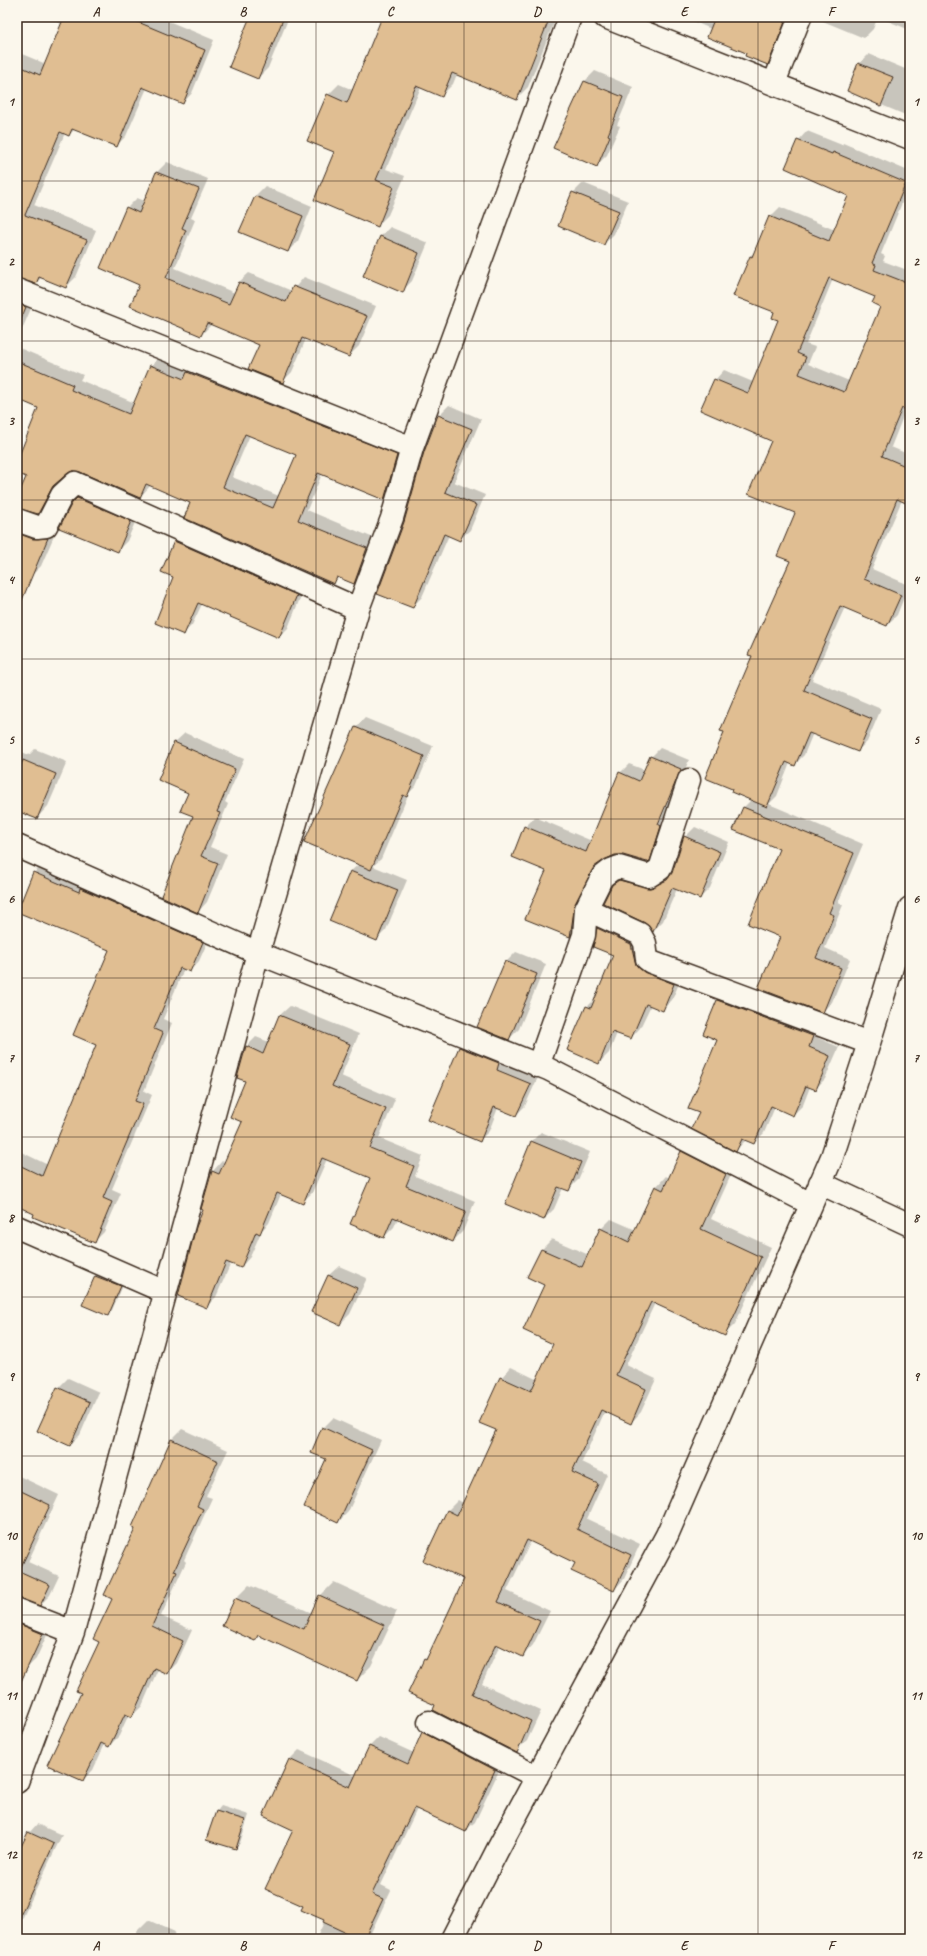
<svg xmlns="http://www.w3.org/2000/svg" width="927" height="1956" viewBox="0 0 927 1956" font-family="Caveat,sans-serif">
  <rect width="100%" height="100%" fill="#fbf7ec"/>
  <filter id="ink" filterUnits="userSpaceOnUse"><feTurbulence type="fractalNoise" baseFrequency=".025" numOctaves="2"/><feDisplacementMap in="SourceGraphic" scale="8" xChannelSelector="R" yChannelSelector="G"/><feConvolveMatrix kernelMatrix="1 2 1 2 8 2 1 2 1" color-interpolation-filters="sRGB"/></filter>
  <g filter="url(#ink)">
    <path fill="#0003" fill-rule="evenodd" d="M44 17H167L166 20 214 40 192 93 183 103 147 88 126 136 116 146 75 129 69 135 65 133 34 205 96 230 76 277 66 287 42 277 36 283 17 277V52L46 64 62 24Z
      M251 17H289L268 68 258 78Z
      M385 17H556L528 87 517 98 457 74 453 84 442 95 421 87 386 169 405 176 388 215 377 226 335 152 328 95 339 84 353 90Z
      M683 17H792L777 55 767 64 711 29Z
      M813 17H878L873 29 864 38Z
      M878 17H910V30Z
      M869 54 910 71V117L848 91 859 64Z
      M595 71 633 87 617 125 620 126 607 155 597 165 554 148 585 81Z
      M807 131 842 145 843 143 906 170 910 161V200L904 198 881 254 885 256 883 261 910 271V410L906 409 891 447 910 455V504L902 500 872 569 909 585 897 615 887 625 845 607 812 680 881 709 867 742 857 751 813 733 804 755 795 764 790 763 777 796 769 804 863 844 838 903 843 905 825 948 850 959 832 1002 823 1011 781 936 780 848 735 829 744 807 752 799 733 789 725 732 791 561 796 513 772 441 715 380 724 370 753 382 780 320 750 256 755 252 770 217 780 207 835 230 849 195 798 141ZM833 279 876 297 882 306 849 381 808 364 815 347 806 344Z
      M167 162 208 179 191 218 195 220 175 268 235 293 239 282 249 273 292 291 304 277 376 306 359 346 349 356 306 339 292 372 282 382 260 344 212 324 201 335 140 284 127 208 137 198 145 201 157 172Z
      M583 183 628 201 614 234 604 244 573 193Z
      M265 186 312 206 298 241 288 251 255 196Z
      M390 227 428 243 412 281 402 291 380 237Z
      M17 288 36 297 17 341Z
      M17 347 83 375 80 380 135 403 151 366 161 356 406 446 394 489 384 499 322 474 307 510 376 539 363 573 354 583 339 577 333 583 192 503 151 485 140 497 80 471 72 470 62 476 48 503 38 513 17 507V501L27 476 17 472V463L40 407 17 398ZM250 435 297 454 279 496 232 477Z
      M449 405 481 419 454 482 485 495 470 530 460 539 449 535 422 597 412 607 405 523 425 452 439 415Z
      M88 488 140 511 127 541 117 551 73 503Z
      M17 518 44 529H57L41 566 31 576 17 570Z
      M184 533 305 586 288 628 279 637 202 604 192 625 183 634 174 577 162 572 175 541Z
      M365 718 433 746 416 786 409 793 381 859 373 866 407 880 386 930 376 940 330 920 351 871 359 864 355 728Z
      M185 733 244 759 225 802 228 804 210 847 227 854 207 902 198 912 195 816 189 792 159 780 175 742Z
      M660 748 689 760 666 815 658 850 649 860 623 854H615L599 863 583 894 579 927 570 936 547 870 525 827 535 817 592 841 620 773 629 764 645 770 651 757Z
      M35 749 67 762 48 806 37 818 17 810V750L29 755Z
      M695 827 729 842 710 888 700 898 677 889 663 921 653 931 613 886 623 875 661 879 673 872 685 837Z
      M44 863 212 932 199 961 190 971 184 969 163 1019 172 1023 144 1091 152 1095 112 1189 121 1193 104 1232 95 1241 17 1205V1150L48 1165 98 1045 111 949 34 873Z
      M608 919 646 955 683 974 672 1000 662 1010 651 1005 640 1028 631 1038 617 1033 609 1053 599 1063 587 1007 597 997 614 954 594 946 598 928Z
      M516 952 546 964 519 1029 509 1039 506 962Z
      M727 991 822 1026 818 1038 839 1047 825 1079 815 1089 810 1087 803 1105 793 1115 775 1107 764 1133 754 1143 746 1140 736 1150 700 1113 718 1040V1000Z
      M290 1006 359 1034 341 1076 395 1099 379 1138 423 1156 415 1176 475 1201 463 1231 453 1241 398 1218 394 1227 384 1237 371 1177 327 1159 312 1193 302 1202 281 1194 269 1223 262 1230 250 1257 241 1267 231 1263 216 1297 207 1306 205 1210 202 1209 213 1171 222 1161 225 1162 243 1121 246 1080V1047L256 1037 269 1042 280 1015Z
      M469 1038 539 1075 525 1106 516 1115 498 1108 489 1131 480 1140 460 1048Z
      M541 1132 590 1152 578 1180 568 1190 563 1188 554 1209 544 1219 531 1142Z
      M692 1141 736 1164 711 1219 771 1247 735 1324 725 1334 655 1303 626 1365 656 1379 641 1412 631 1423 605 1411 582 1462 607 1474 587 1519 640 1544 624 1579 614 1590 576 1563 531 1541 507 1591 550 1611 533 1645 523 1656 500 1645 482 1684 541 1711 527 1741 516 1751 436 1704 410 1692 425 1659 430 1654 465 1579 448 1510 458 1500 463 1503 497 1430 501 1378 511 1367 538 1380 555 1344 545 1284 529 1277 542 1249 552 1239 589 1255 601 1229 611 1219 636 1230 656 1187 666 1176 669 1178 682 1152Z
      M339 1266 367 1278 350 1314 340 1324 329 1275Z
      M100 1272 125 1281 112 1310 108 1315 95 1276Z
      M68 1378 99 1392 80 1435 70 1445 58 1388Z
      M333 1418 381 1440 348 1512 338 1522 323 1428Z
      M182 1429 228 1450 206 1496 212 1498 184 1560 186 1562 161 1616 192 1630 177 1663 167 1673 158 1669 142 1706 132 1716 129 1714 119 1736 109 1746 105 1744 93 1770 83 1780 82 1692 136 1528 133 1526 172 1439Z
      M19 1476 59 1495 28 1562 59 1576 50 1595 40 1605 17 1597V1478Z
      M334 1582 397 1611 371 1666 357 1680 260 1635 255 1640 236 1598 249 1585 312 1613 320 1596Z
      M17 1609 52 1624 36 1659 29 1666 17 1688Z
      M433 1724 504 1760 475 1822 465 1831 417 1809 381 1885 391 1890 368 1939H316L325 1920 304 1906 295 1830 290 1759 299 1750 356 1776 370 1746 379 1737 414 1753 423 1733Z
      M221 1806 249 1815 240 1843 236 1848 217 1811Z
      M37 1824 62 1835 23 1917 17 1923V1852L19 1853 29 1833Z
      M148 1920 175 1932 172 1939H134L138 1930Z"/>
    <path fill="#e0be92" stroke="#3b2a1e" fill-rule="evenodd" d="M64 17H126L205 50 183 104 142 87 117 147 72 129 69 136 60 132 25 215 87 240 66 288 39 277 36 284 17 278V65L40 75Z
      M250 17H284L258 79 229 67Z
      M382 17H550L517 100 452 73 442 97 416 86 376 180 394 187 378 227 314 200 334 152 307 141 327 94 347 103Z
      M715 17H787L768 65 745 56 746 53 707 37Z
      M858 63 893 77 881 106 847 91Z
      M584 81 623 97 608 135 610 136 597 167 553 148Z
      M797 140 832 154 833 152 906 183 872 263 876 265 874 270 910 284V412L902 408 882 456 910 468V505L897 499 864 579 901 595 887 626 840 606 804 690 872 719 858 752 809 733 795 766 786 762 767 807 731 792 732 789 705 778 724 732 720 731 752 656 748 655 790 561 777 556 795 513 748 494 771 441 700 410 714 379 748 393 778 320 772 318 774 312 733 296 750 256 752 257 769 216 829 241 848 196 785 168ZM829 278 875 297 872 303 880 307 844 392 799 374 806 357 797 353Z
      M156 172 199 189 182 228 186 230 166 278 229 304 239 282 286 302 293 286 367 316 349 357 302 338 283 383 248 369 259 345 207 323 201 336 130 306 139 285 100 268 126 207 139 213Z
      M572 192 619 211 604 245 558 226Z
      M255 196 303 216 288 252 239 232Z
      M380 236 419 253 403 293 363 276Z
      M17 303 26 307 17 329Z
      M17 361 73 385 71 390 129 414 150 365 184 379 187 372 397 455 384 500 318 473 298 520 367 548 354 584 337 577 334 584 184 518 190 503 146 484 140 498 80 472 73 471 67 474 53 486 38 514 17 508V498L26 477 17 473V461L38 408 17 399ZM245 434 296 455 273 508 223 487Z
      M438 415 472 429 445 492 476 505 460 541 444 534 413 608 377 594 404 522 424 452Z
      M77 498 131 521 118 552 59 528 72 503Z
      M17 533 33 539 48 538 17 612Z
      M174 541 297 595 279 638 198 603 184 635 155 623 173 577 161 572Z
      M355 727 424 756 407 797 403 795 371 870 304 842Z
      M174 742 235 769 217 812 220 813 201 856 218 863 198 913 161 896 193 816 180 811 188 793 158 780Z
      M650 756 681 769 658 824 661 826 650 861 647 862 623 855H615L604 860 594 867 575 904 570 937 525 919 546 871 512 857 524 826 586 852 619 772 639 781Z
      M23 760 56 774 37 819 17 811V774Z
      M743 807 854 853 829 913 834 915 816 958 841 968 823 1013 758 988 780 937 748 924 779 849 733 830Z
      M684 836 720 852 700 899 672 888 653 932 645 923 603 903 612 885 619 880 650 888 667 880 672 873Z
      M350 871 398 890 377 941 329 921Z
      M33 872 79 892 80 888 203 942 190 972 180 968 154 1029 163 1033 135 1101 143 1104 103 1198 112 1202 95 1243 33 1217 34 1214 17 1206V1164L42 1176 96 1045 73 1035 109 950 17 912Z
      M597 928 631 944 636 965 644 972 674 984 663 1011 646 1004 631 1039 612 1032 599 1064 567 1050 586 1006 591 1008 613 955 593 947Z
      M505 961 537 974 509 1040 477 1027Z
      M717 1000 813 1036 809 1047 830 1056 816 1090 806 1086 793 1116 771 1106 754 1144 742 1139 736 1152 691 1129 699 1113 688 1109 717 1040 703 1034Z
      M279 1015 350 1044 332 1086 386 1109 370 1148 414 1166 406 1186 466 1211 453 1242 393 1217 384 1238 350 1224 370 1178 322 1158 303 1204 277 1193 260 1234 256 1232 241 1268 226 1262 207 1308 178 1296 196 1227 203 1210 201 1209 212 1171 219 1174 242 1122 230 1117 245 1081 237 1078 246 1046 263 1054Z
      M459 1047 499 1063 497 1070 531 1084 516 1116 494 1107 480 1142 428 1120Z
      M531 1141 581 1162 569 1191 558 1187 544 1220 505 1204Z
      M681 1151 726 1174 701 1229 761 1257 725 1336 651 1302 616 1375 646 1389 631 1424 601 1410 572 1472 598 1484 577 1529 631 1555 614 1591 571 1571 575 1563 527 1540 498 1602 540 1621 523 1657 496 1644 472 1694 531 1721 517 1753 433 1710 435 1705 408 1693 424 1659 426 1660 464 1579 423 1561 447 1510 457 1515 496 1430 479 1423 500 1377 531 1391 553 1344 523 1330 544 1285 527 1277 541 1249 582 1267 600 1228 629 1242 655 1186 663 1190Z
      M328 1275 357 1288 340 1325 311 1312Z
      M95 1276 121 1286 108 1316 82 1305Z
      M57 1387 90 1402 70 1446 37 1431Z
      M322 1427 372 1450 338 1523 304 1507 326 1459 311 1453Z
      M171 1439 218 1461 197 1506 203 1509 174 1571 177 1572 152 1626 183 1641 167 1674 154 1668 132 1717 125 1714 109 1747 101 1743 83 1781 47 1765 81 1693 76 1691 99 1642 93 1639 112 1599 104 1595 135 1529 132 1527Z
      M17 1489 50 1505 19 1571 50 1585 40 1606 17 1598Z
      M319 1595 384 1625 357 1681 258 1635 255 1641 222 1626 235 1598 304 1629Z
      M17 1623 43 1634 17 1690Z
      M422 1732 495 1770 466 1832 414 1808 372 1894 383 1899 364 1939H359L323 1922 324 1920 301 1910 303 1906 265 1889 293 1830 263 1816 289 1759 350 1787 369 1746 408 1764Z
      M216 1811 245 1820 236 1849 206 1840Z
      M28 1832 54 1844 17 1922V1855Z"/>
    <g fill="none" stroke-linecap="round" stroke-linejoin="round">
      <g stroke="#3b2a1e" stroke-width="25">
        <path id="street" d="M605 17 910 138
          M774 83 800 17
          M17 290 412 448
          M17 520 37 527 46 526 62 495 75 483 358 609
          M17 846 258 953 548 1069 811 1204
          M586 909 640 934 645 943 647 959 651 962 869 1043
          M538 1066 584 935 586 909 602 877 611 870 619 867 649 876 660 869 689 780
          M820 1183 910 1225
          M17 1227 165 1292
          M17 1610 73 1632
          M429 1722 537 1777
          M17 1782 73 1632 258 953 358 609 392 518 412 448 570 17
          M452 1939 498 1849 667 1535 832 1157 869 1043 910 908"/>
      </g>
      <use href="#street" stroke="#fbf7ec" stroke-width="22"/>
    </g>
  </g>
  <path fill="none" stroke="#3b2a1e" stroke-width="1" stroke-opacity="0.55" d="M169 17V1939M316 17V1939M464 17V1939M611 17V1939M758 17V1939M17 181H910M17 341H910M17 500H910M17 659H910M17 819H910M17 978H910M17 1137H910M17 1297H910M17 1456H910M17 1615H910M17 1775H910"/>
  <rect width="927" height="1956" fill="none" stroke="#fbf7ec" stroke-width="44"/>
  <rect x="22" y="22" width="883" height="1912" fill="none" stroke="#3b2a1e" stroke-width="1.5"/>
  <g font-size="13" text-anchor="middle" font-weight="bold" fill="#3b2a1e">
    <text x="96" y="16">A</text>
    <text x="243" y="16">B</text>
    <text x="390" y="16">C</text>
    <text x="537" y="16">D</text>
    <text x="684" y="16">E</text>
    <text x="831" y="16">F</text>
    <text x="11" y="106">1</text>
    <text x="916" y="106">1</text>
    <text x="11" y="266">2</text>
    <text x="916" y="266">2</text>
    <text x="11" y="425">3</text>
    <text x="916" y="425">3</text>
    <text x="11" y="584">4</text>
    <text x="916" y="584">4</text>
    <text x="11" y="744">5</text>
    <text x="916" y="744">5</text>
    <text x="11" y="903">6</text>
    <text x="916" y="903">6</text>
    <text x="11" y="1062">7</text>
    <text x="916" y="1062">7</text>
    <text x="11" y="1222">8</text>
    <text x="916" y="1222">8</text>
    <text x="11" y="1381">9</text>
    <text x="916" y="1381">9</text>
    <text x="11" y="1540">10</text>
    <text x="916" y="1540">10</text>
    <text x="11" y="1700">11</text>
    <text x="916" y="1700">11</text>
    <text x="11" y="1859">12</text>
    <text x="916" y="1859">12</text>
    <text x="96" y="1950">A</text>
    <text x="243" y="1950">B</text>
    <text x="390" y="1950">C</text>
    <text x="537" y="1950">D</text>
    <text x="684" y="1950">E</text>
    <text x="831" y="1950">F</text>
  </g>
</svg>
